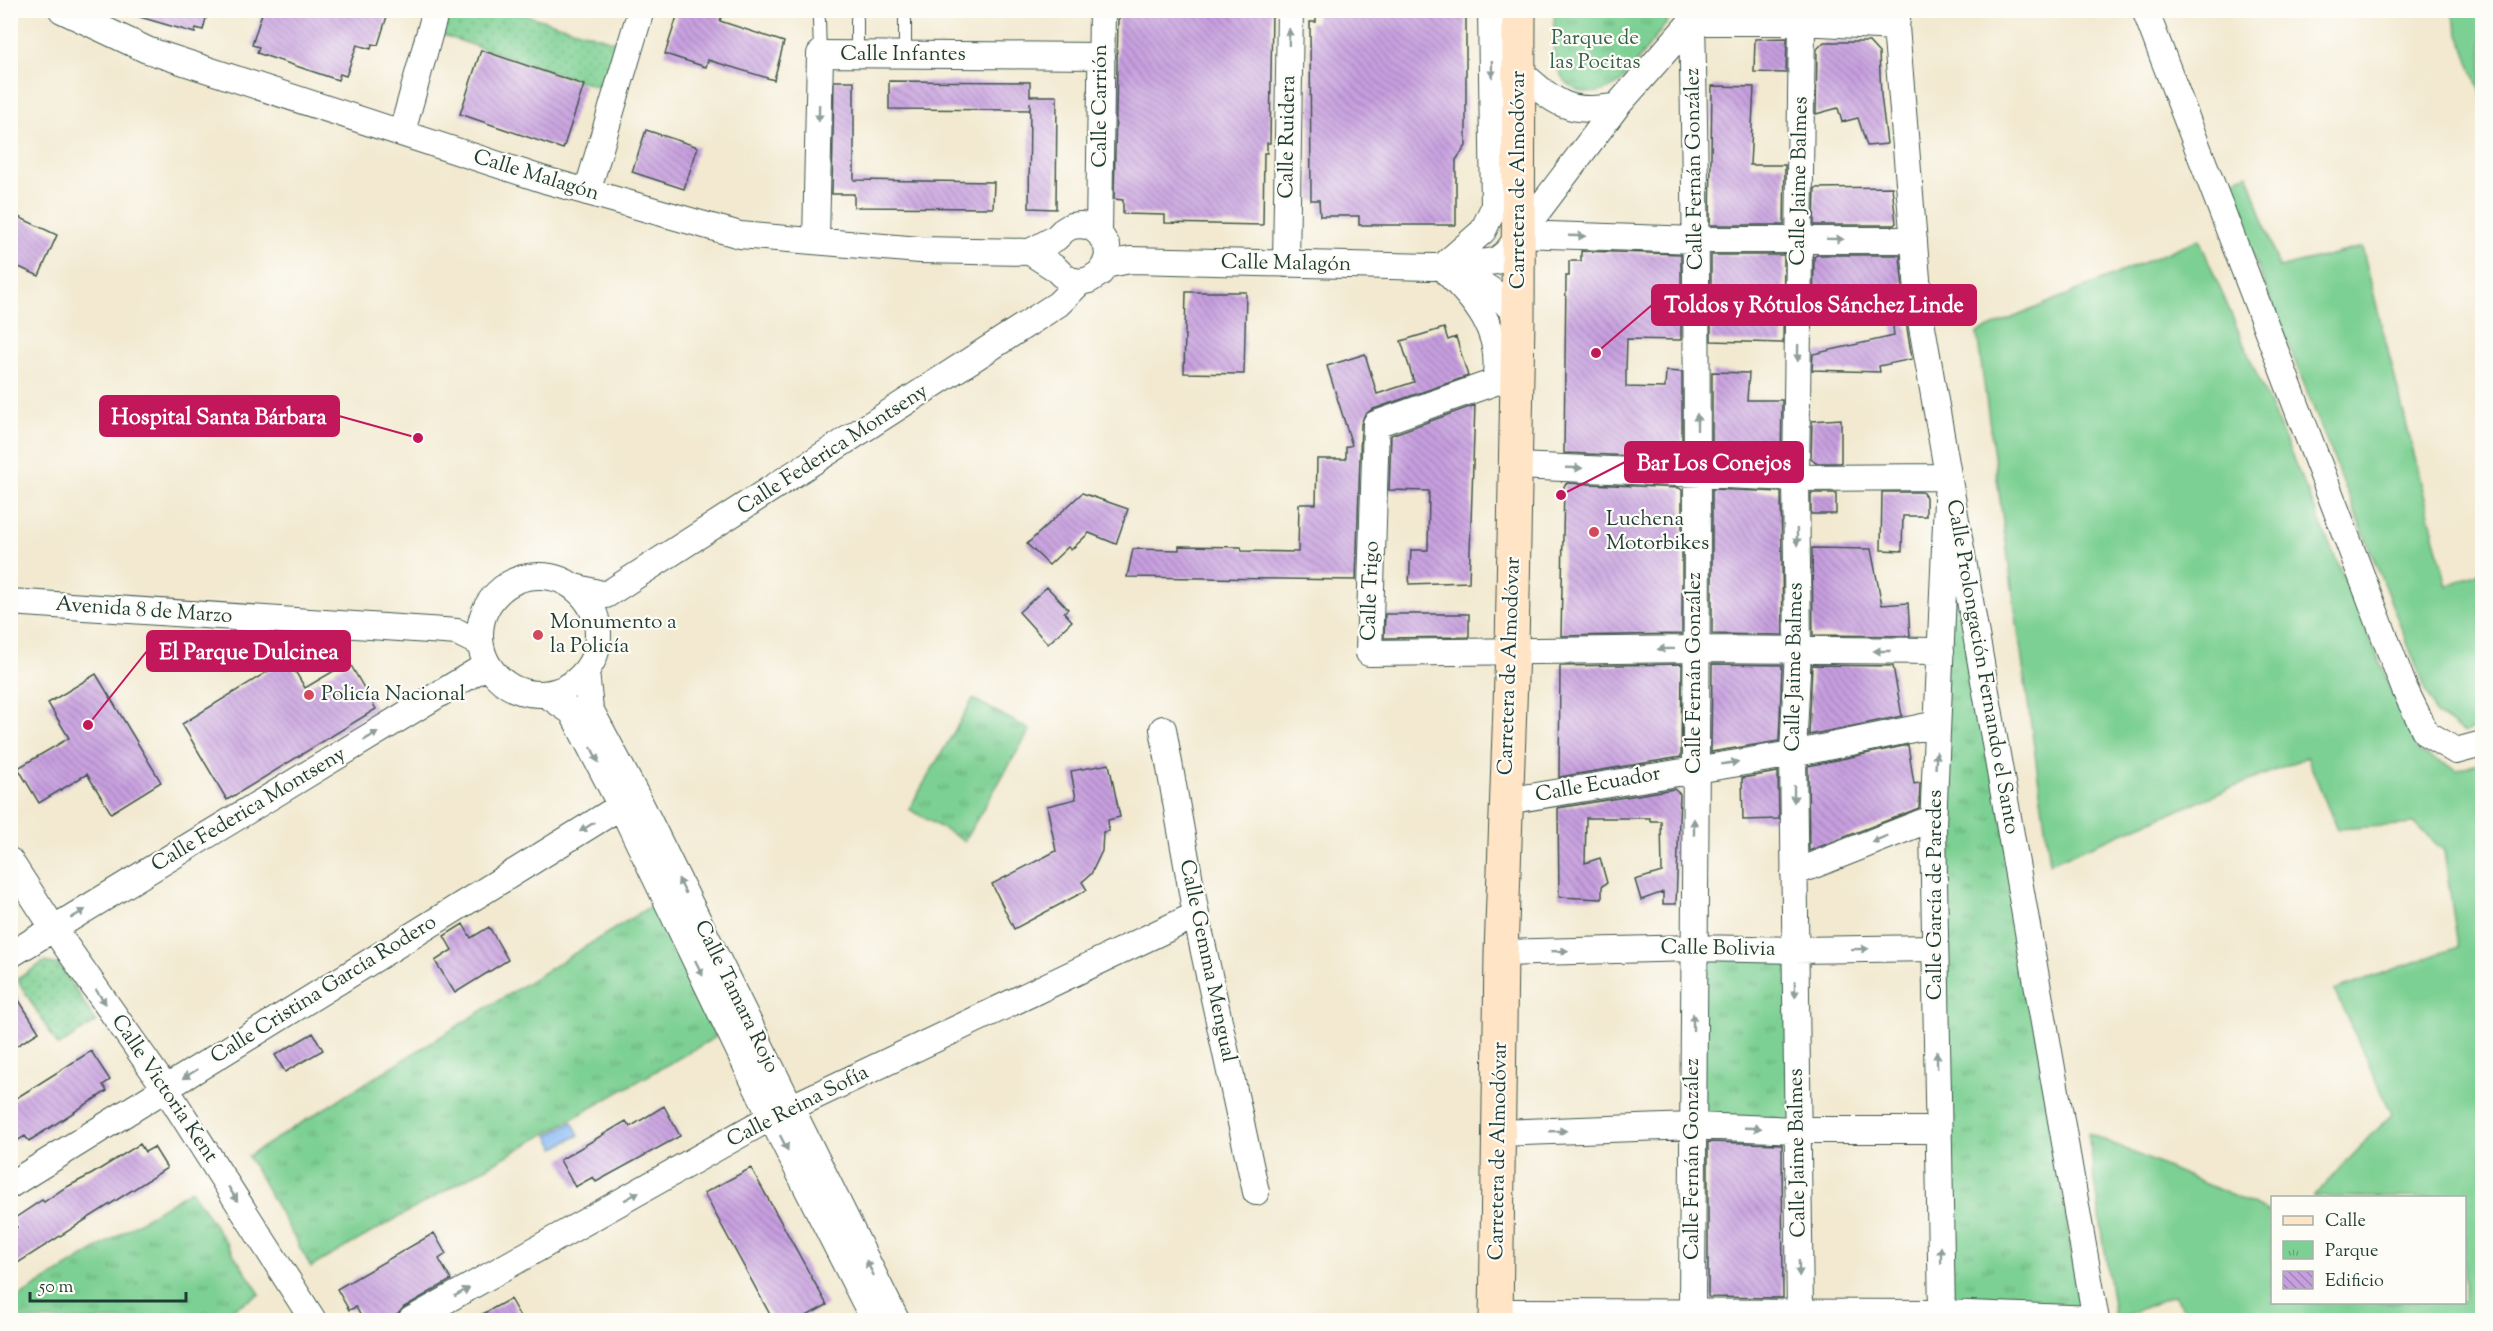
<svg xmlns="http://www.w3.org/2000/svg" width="2493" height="1331" viewBox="0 0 2493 1331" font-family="'Sorts Mill Goudy',serif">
  <defs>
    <pattern id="park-tufts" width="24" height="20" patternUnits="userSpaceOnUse" patternTransform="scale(1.5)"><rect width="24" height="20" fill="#7dd093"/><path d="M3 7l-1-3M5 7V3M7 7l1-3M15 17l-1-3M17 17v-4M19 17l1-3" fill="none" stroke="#66aa79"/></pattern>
    <pattern id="garden-dots" width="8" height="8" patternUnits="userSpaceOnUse" patternTransform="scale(1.5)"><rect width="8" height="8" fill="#7dd093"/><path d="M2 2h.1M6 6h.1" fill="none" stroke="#66aa79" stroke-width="1.8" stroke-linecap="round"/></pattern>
    <pattern id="building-back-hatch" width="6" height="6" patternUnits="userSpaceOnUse" patternTransform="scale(1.5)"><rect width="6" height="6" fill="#c79fdf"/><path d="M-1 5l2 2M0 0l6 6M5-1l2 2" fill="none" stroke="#a183b6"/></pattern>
  </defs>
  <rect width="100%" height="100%" fill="#fdfcf7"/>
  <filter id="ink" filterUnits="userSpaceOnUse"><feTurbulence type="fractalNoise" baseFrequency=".0167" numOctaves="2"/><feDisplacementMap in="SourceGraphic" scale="12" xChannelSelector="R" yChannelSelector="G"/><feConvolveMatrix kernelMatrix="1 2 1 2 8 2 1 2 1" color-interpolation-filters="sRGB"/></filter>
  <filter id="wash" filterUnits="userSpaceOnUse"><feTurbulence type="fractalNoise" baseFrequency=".008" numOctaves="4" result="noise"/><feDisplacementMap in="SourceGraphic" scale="24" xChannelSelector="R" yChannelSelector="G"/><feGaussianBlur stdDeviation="1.35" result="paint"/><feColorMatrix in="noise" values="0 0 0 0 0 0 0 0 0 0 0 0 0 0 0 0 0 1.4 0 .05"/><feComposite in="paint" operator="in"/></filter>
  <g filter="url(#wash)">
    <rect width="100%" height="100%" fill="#f2e9d0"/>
    <path fill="#7dd093" stroke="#4e8664" stroke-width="1.5" d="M2451 11H2482V98Z
      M2248 174 2279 268 2362 247 2447 586 2482 571V725L2464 733 2435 713 2224 183Z
      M2199 239 2418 751 2457 770 2482 763V1320H2191L2174 1295 2115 1320 2088 1133 2272 1213V1302H2464V1198L2313 1197 2392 1114 2334 990 2458 947 2444 851 2415 824 2337 829 2307 757 2050 863 1977 333Z"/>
    <path fill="url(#park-tufts)" stroke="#4e8664" stroke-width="1.5" d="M1555 11V10L1676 11 1621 82C1590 104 1559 91 1554 53 1552 39 1554 24 1555 11Z
      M1948 477 2082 1318 1942 1313 1938 1130Z
      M973 699 1030 730 964 841 909 809Z
      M654 904 716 1037 311 1267 248 1156Z
      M1694 948 1795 950 1798 1130 1693 1126Z
      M191 1190 260 1294 212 1320H11V1302Z"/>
    <path fill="url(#garden-dots)" stroke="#4e8664" stroke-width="1.5" d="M436 11H512L630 46 616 93 431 31Z
      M44 962 60 965 96 1022 58 1046 17 979Z"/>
    <path fill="#88b9f4" stroke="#547b94" stroke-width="1.5" d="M572 1122 579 1135 555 1148 548 1135Z"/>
    <g id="blocks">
      <path fill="url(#building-back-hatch)" d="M134 10H208L203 30 196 28 195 33 133 15Z
        M263 10H389L378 45 372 44 371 49 357 45 346 76 340 74 338 80 257 53 259 47 252 45Z
        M679 10H723L720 21 784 42 774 80 708 60 706 67 665 54Z
        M1148 10H1272L1270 143H1267V153H1264L1263 225 1165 223V215L1123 214V200L1114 199 1118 20 1124 12 1148 13Z
        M1336 10H1466V146L1456 160V225H1359V216H1320L1319 200H1311L1310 22H1316V13H1336Z
        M1787 38 1786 73 1754 72 1755 39Z
        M1824 42H1869L1879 53 1881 95 1887 144 1867 146 1858 118 1842 122 1838 108 1816 114 1817 49Z
        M481 50 584 85 563 149 460 114Z
        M834 81H854V180L994 182 993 208 854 207V194H832Z
        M889 81 1030 82V96H1057L1056 209 1029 208 1030 102V110L889 109Z
        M1712 86 1754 87 1750 165H1785L1784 225H1710Z
        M646 130 698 147 684 189 632 172Z
        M1892 187 1896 223 1894 225H1814L1815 188Z
        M10 213 57 235 39 276 10 263Z
        M1581 251 1681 254V340L1627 339 1626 369V387L1665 388 1666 371 1682 372V458L1564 453 1566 276H1569V261H1581Z
        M1711 255H1784L1783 343 1711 341Z
        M1817 255H1900L1905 316 1912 359 1879 366 1880 372 1812 370 1813 354 1894 336 1890 297 1813 314 1814 257Z
        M1186 292H1246L1244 374 1184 373Z
        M1444 328 1448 340 1456 337 1468 376 1371 410 1364 416 1361 424 1356 580 1127 577 1133 549 1179 550V546L1241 547 1242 551 1298 552 1299 504H1316L1317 459H1346V447L1352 445 1327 366 1365 354 1377 394 1414 382 1401 341Z
        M1712 372 1749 373 1747 400H1782L1781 462 1712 459Z
        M1475 405 1469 582 1409 584 1411 550H1428L1429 491 1389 490 1391 435Z
        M1841 419V463H1816L1811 458 1812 421Z
        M1567 483 1679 488 1682 490V634L1561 636 1564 486Z
        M1712 489 1781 492 1783 635 1712 634Z
        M1882 492H1922L1926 497V516H1903L1902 551 1881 550Z
        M1082 493 1128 509 1116 544 1089 533 1071 550 1068 547 1049 565 1027 544Z
        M1811 493H1836V514H1811Z
        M1812 548 1871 549 1882 605 1908 603 1910 636 1813 635Z
        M1047 587 1068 609 1064 612 1072 621 1048 644 1019 612Z
        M1385 614H1469V637L1384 638Z
        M288 659 305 688 349 662 376 709 227 800 182 724Z
        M1682 664 1681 757 1559 777 1560 666Z
        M1712 664 1782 665 1779 741 1711 752Z
        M1812 665 1893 666 1902 716 1809 735Z
        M96 674 161 782 111 813 87 774 39 803 18 768 69 738 48 703Z
        M1908 745 1914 784 1920 783 1919 808 1809 851 1808 766Z
        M1109 764 1120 817 1108 820 1109 831 1103 832 1102 851 1091 874 1082 882 1087 890 1014 929 992 884 1056 851 1047 806 1076 799 1071 771Z
        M1778 772 1779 819 1743 820 1742 778Z
        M1674 789 1680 794 1676 904H1663V892L1641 900 1635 880 1662 872 1661 821H1650V818H1586L1585 863 1600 858 1607 883 1602 886V899L1559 897 1558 808Z
        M463 924 471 938 489 927 508 960 455 993 435 961 452 950 444 936Z
        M10 986 39 1032 10 1050Z
        M313 1033 323 1050 285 1072 275 1055Z
        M91 1051 110 1080 103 1085 107 1091 29 1141 25 1136 17 1141 10 1131V1102Z
        M664 1106 680 1136 596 1182 593 1177 575 1187 560 1160 626 1121 630 1127Z
        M1708 1142 1782 1144 1783 1298 1708 1297Z
        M140 1144 145 1152 154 1147 167 1168 10 1268V1232L17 1227 12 1220 42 1200 44 1202 63 1189 92 1174Z
        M751 1168 827 1305 799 1320H773L704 1193Z
        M434 1233 446 1254 439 1259 451 1280 404 1307 398 1314 387 1320H363L356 1307 349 1310 337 1289Z
        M510 1299 522 1320H472Z"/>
    </g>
  </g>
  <g filter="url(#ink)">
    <use href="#blocks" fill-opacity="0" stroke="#3f574b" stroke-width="1.5"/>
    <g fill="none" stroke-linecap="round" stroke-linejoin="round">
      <g stroke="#3f574b" stroke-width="14">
        <path id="lane" d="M819 20 820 54
          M905 20V55
          M857 55V19"/>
      </g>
      <g stroke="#3f574b" stroke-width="28">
        <path id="street" d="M62 10 147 50 545 180 740 235 920 250 1030 252 1056 238 1063 231 1071 226 1081 225 1091 227 1099 233 1107 246 1108 256 1105 265 1100 273 1089 280 1080 282 1070 280 1062 275 1055 268 1030 252
          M1898 10 1896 27 1920 315 2096 1320
          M2145 10 2405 690 2426 733 2456 751 2482 744
          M1692 22H1802L1896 27
          M1519 71C1554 102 1569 116 1617 106
          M402 132 436 10
          M587 192 641 10
          M1099 233 1102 10
          M1519 234 1697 240H1914
          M816 241 820 54 1102 56
          M1286 264 1290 10
          M1105 265 1130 260 1432 267 1488 262 1496 261 1506 253 1617 106 1698 14
          M1442 267C1475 301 1504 330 1495 382L1376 424 1369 653 1695 649 1941 651
          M1442 267 1483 231 1494 207 1491 10
          M1454 271C1481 283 1502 293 1518 319
          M1515 466 1796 478 1948 477 1933 825 1942 1313
          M480 635a59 59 0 1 1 118 0a59 59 0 1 1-118 0Z
          M575 587 606 595 1058 304 1080 282
          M10 602 444 631 457 632 479 643
          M586 672 590 709 638 799 896 1320
          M547 695 572 712 621 806 771 1117 874 1320
          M1163 729 1196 915 1256 1192
          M1506 801 1793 754 1937 724
          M10 861 54 929 166 1089 313 1320
          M1794 873 1933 818
          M1501 953 1694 948 1795 950 1935 948
          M10 955 487 665
          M1499 1133 1693 1126 1798 1130H1938
          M10 1185 621 806 638 799
          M1497 1312 1942 1313 2096 1319
          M1692 1312C1694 882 1702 451 1692 22
          M1800 1313 1793 754 1798 650 1796 478 1802 22
          M411 1320 771 1117 1196 915"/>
      </g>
      <g stroke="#3f574b" stroke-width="35">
        <path id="secondary" d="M1496 1320 1501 953 1512 650 1518 319 1519 10"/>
      </g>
      <use href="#lane" stroke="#fff" stroke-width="12"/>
      <use href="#street" stroke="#fff" stroke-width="26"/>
      <use href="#secondary" stroke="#ffe4c6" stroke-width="33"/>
    </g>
    <defs><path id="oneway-solid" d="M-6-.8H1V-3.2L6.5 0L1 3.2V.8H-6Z" transform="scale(1.5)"/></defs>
    <g fill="#8f9e9a">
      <use href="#oneway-solid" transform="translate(1289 37) rotate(-89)"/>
      <use href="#oneway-solid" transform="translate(1492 69) rotate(89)"/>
      <use href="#oneway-solid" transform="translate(819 113) rotate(91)"/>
      <use href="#oneway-solid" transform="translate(1577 236) rotate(2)"/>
      <use href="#oneway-solid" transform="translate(1835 239) rotate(1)"/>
      <use href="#oneway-solid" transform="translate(1798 353) rotate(91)"/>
      <use href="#oneway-solid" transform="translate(1697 422) rotate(-90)"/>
      <use href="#oneway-solid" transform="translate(1574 468) rotate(2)"/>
      <use href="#oneway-solid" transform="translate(1797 537) rotate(89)"/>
      <use href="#oneway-solid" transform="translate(1666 649) rotate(179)"/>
      <use href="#oneway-solid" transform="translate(1882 651) rotate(-180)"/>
      <use href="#oneway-solid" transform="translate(371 736) rotate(-31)"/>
      <use href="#oneway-solid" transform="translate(595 755) rotate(63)"/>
      <use href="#oneway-solid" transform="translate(1936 760) rotate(-87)"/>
      <use href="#oneway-solid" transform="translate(1730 763) rotate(-9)"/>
      <use href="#oneway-solid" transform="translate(1794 794) rotate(90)"/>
      <use href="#oneway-solid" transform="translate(587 827) rotate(148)"/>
      <use href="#oneway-solid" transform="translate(1694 827) rotate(-90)"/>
      <use href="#oneway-solid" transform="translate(1879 839) rotate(158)"/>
      <use href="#oneway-solid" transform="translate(682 886) rotate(-116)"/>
      <use href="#oneway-solid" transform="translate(78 914) rotate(-31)"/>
      <use href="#oneway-solid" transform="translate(1860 949) rotate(-1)"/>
      <use href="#oneway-solid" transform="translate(1560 951) rotate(-2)"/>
      <use href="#oneway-solid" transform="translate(699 968) rotate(64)"/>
      <use href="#oneway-solid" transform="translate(1795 989) rotate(89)"/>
      <use href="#oneway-solid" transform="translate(101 997) rotate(55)"/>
      <use href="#oneway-solid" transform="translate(1693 1022) rotate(-90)"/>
      <use href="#oneway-solid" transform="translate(1937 1060) rotate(-91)"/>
      <use href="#oneway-solid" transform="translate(190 1074) rotate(148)"/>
      <use href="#oneway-solid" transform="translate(1753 1128) rotate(2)"/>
      <use href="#oneway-solid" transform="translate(1558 1131) rotate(-2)"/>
      <use href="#oneway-solid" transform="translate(784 1143) rotate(63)"/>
      <use href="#oneway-solid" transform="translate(233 1194) rotate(58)"/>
      <use href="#oneway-solid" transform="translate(632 1196) rotate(-29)"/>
      <use href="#oneway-solid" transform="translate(1941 1255) rotate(-91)"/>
      <use href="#oneway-solid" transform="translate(870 1268) rotate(-116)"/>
      <use href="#oneway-solid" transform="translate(1799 1268) rotate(89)"/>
      <use href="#oneway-solid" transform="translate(462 1292) rotate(-29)"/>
    </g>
  </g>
  <g fill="#d1495b" stroke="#fdfcf7" stroke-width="2">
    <circle cx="1594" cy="532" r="6"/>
    <circle cx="538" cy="635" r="6"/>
    <circle cx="309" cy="695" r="6"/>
  </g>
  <g text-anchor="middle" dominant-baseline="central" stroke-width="4.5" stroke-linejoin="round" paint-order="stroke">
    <g font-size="21" fill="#36624c" stroke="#fdfcf7">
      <text x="1595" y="39">Parque de<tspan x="1595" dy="24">las Pocitas</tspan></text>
    </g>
    <g font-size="21" fill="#1f3d34" stroke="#fdfcf7">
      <text x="903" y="55">Calle Infantes</text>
      <text transform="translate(1101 106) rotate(-90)">Calle Carrión</text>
      <text transform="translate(1288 137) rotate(-89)">Calle Ruidera</text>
      <text transform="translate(1695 169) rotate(-91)">Calle Fernán González</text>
      <text transform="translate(536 176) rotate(17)">Calle Malagón</text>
      <text transform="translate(1519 180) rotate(-90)">Carretera de Almodóvar</text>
      <text transform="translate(1800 181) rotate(-89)">Calle Jaime Balmes</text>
      <text transform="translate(1286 264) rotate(1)">Calle Malagón</text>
      <text transform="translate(833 450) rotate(-33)">Calle Federica Montseny</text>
      <text transform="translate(1371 591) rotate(-88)">Calle Trigo</text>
      <text transform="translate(144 611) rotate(4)">Avenida 8 de Marzo</text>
      <text transform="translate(1510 666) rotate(-88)">Carretera de Almodóvar</text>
      <text transform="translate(1795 667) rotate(-89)">Calle Jaime Balmes</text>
      <text transform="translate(1982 667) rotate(80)">Calle Prolongación Fernando el Santo</text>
      <text transform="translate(1695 673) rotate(-90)">Calle Fernán González</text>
      <text transform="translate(1598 785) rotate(-10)">Calle Ecuador</text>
      <text transform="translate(249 810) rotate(-31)">Calle Federica Montseny</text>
      <text transform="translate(1936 895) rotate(-90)">Calle García de Paredes</text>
      <text transform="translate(1718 949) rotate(1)">Calle Bolivia</text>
      <text transform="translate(1207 961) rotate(78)">Calle Gemma Mengual</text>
      <text transform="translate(324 990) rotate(-32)">Calle Cristina García Rodero</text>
      <text transform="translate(736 997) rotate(64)">Calle Tamara Rojo</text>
      <text transform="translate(164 1089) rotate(56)">Calle Victoria Kent</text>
      <text transform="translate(798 1107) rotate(-27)">Calle Reina Sofía</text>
      <text transform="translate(1499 1151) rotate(-89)">Carretera de Almodóvar</text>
      <text transform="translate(1798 1153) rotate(-91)">Calle Jaime Balmes</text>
      <text transform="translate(1693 1159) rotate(-90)">Calle Fernán González</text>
    </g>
    <g font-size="21" fill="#1f3d34" stroke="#fdfcf7" text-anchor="start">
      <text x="1606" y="520">Luchena<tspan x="1606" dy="24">Motorbikes</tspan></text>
      <text x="550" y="623">Monumento a<tspan x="550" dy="24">la Policía</tspan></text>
      <text x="321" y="695">Policía Nacional</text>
    </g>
  </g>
  <path fill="none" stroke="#c2185b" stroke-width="2" d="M1596 353L1652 305M418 438L339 416M1561 495L1625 462M88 725L147 651"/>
  <g fill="#c2185b" stroke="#fdfcf7" stroke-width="2">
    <circle cx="1596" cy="353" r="6"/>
    <circle cx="418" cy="438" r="6"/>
    <circle cx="1561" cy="495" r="6"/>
    <circle cx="88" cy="725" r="6"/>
  </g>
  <g fill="#c2185b" stroke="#c2185b" stroke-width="2">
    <rect x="1652" y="285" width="324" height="40" rx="6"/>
    <rect x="100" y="396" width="239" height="40" rx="6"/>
    <rect x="1625" y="442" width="178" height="40" rx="6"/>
    <rect x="147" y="631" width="203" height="40" rx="6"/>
  </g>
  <g font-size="22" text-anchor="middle" font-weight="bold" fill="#fff">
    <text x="1814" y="312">Toldos y Rótulos Sánchez Linde</text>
    <text x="219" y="424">Hospital Santa Bárbara</text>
    <text x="1714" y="470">Bar Los Conejos</text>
    <text x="249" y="659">El Parque Dulcinea</text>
  </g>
  <rect width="2493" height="1331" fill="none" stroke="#fdfcf7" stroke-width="36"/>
  <rect x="2271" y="1196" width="195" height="108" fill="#fdfcf7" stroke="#a4b0a9" stroke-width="1.5"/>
  <rect x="2283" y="1216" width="30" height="9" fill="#ffe4c6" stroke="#a4b0a9" stroke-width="1.5"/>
  <text x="2325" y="1226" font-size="18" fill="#1f3d34">Calle</text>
  <rect x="2283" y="1241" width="30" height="18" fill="url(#park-tufts)" stroke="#a4b0a9" stroke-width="1.5"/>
  <text x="2325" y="1256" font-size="18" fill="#1f3d34">Parque</text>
  <rect x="2283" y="1271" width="30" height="18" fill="url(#building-back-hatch)" stroke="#a4b0a9" stroke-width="1.5"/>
  <text x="2325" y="1286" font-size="18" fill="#1f3d34">Edificio</text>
  <path d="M30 1292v9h156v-9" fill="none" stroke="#1f3d34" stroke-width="3"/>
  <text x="39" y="1292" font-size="18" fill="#1f3d34" stroke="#fdfcf7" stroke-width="4.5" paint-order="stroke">50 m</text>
</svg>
